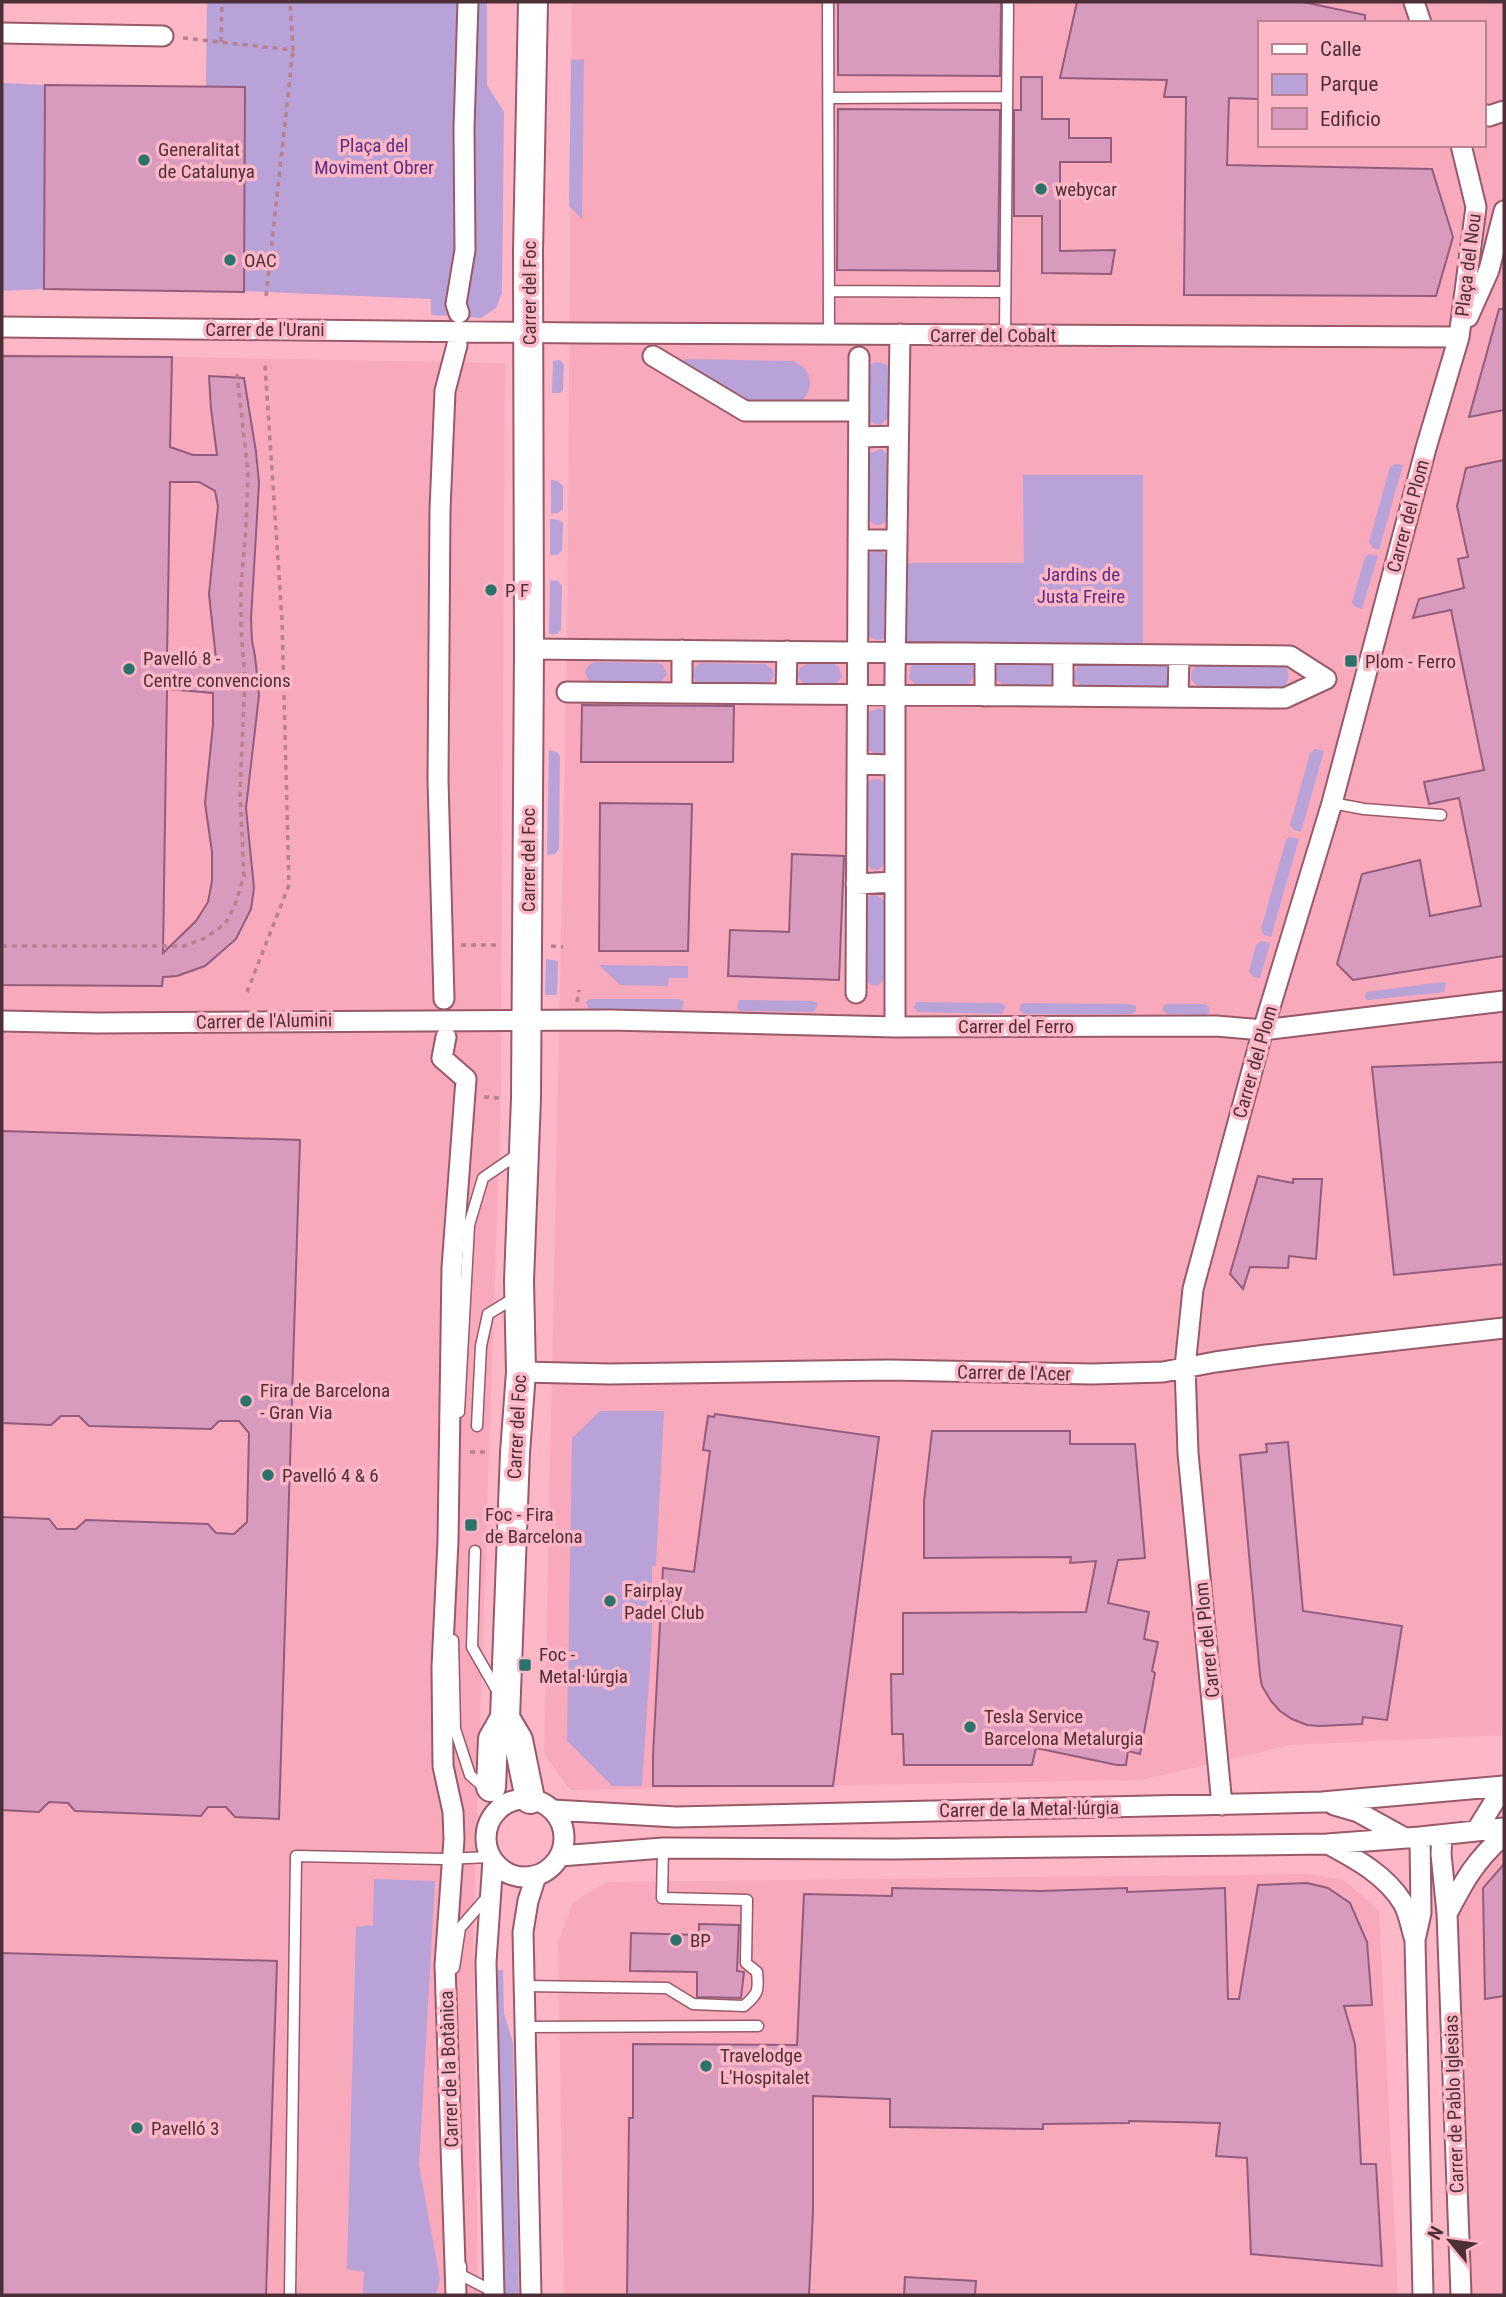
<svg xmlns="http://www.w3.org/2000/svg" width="1506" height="2297" viewBox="0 0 1506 2297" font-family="'Roboto Condensed',sans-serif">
  <rect width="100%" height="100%" fill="#feb7c7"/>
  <path fill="#f8a9bb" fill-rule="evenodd" d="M572 2H1504V1735L1291 1745 1140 1780 570 1790 544 1754 567 649ZM1259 23H1483V145H1259Z
    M2 354 505 363 501 1093 473 1936 478 2295H2Z
    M1504 1839V2295H1461L1447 1913Z
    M1307 1874 1344 1880 1379 1911 1398 2295H564L558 1942 573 1902 607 1882Z"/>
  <path fill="#b9a2d7" d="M207 2H487V85L504 112 502 293 496 308 481 318 431 315V299L242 291 244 87 206 86Z
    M584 59 582 219 569 206 571 60Z
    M2 83 45 85 44 289 2 291Z
    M686 359 794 361 805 369 809 376 810 384 808 392 803 400 792 405H751L681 362Z
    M560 360 564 365 563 390 560 393H552L553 361Z
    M875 362 886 364 891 370V414L881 425 874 424 867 419 869 366Z
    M881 449 891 457 892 515C884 527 871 529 866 514L867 459 870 453Z
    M1395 464 1403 465 1379 550 1373 548 1369 542 1390 467Z
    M1023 475H1143V648L906 646 908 563H1024Z
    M551 480 558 481 563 486V509L558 513 551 514Z
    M550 519 559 520 563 523 562 551 557 555H550Z
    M876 550 881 551 891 559 886 637C878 642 874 640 867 635L866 560 870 553Z
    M1369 554 1378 556 1362 609 1355 607 1352 602 1365 557Z
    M550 580 558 581 562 586 561 630 557 634H549Z
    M965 659 971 663 976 674 966 687H919L909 679 911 666 918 660Z
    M1005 660 1044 661 1051 665 1054 676 1050 684 1044 689 1006 687 995 679C994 669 997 665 1005 660Z
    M1083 661 1162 662 1169 666 1172 678 1168 686 1162 690 1084 689 1074 680C1074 671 1076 667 1083 661Z
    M1200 661 1278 662 1286 666 1289 678 1285 686 1279 691 1201 689 1191 680C1191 671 1193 667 1200 661Z
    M594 662 658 663 663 665 667 674 659 685 594 684 589 681 585 673 588 666Z
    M701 663 765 664 773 670 774 676 766 686 702 685 696 683 693 674 695 667Z
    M807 664H834L839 667 842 677 835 685C821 686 803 691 798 675L800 668Z
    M880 708 889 716C889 732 892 768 866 748L865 718 868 712Z
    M1315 749 1324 751 1301 832 1294 830 1290 825 1310 753Z
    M549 750 557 752 560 756 559 849 555 854 547 855Z
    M874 779H879L889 788V859L878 870 872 869 865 864 864 788 868 781Z
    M1289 837 1299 839 1271 937 1264 935 1261 929 1286 840Z
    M873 895 878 896 888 904V976L877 986 871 985 864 980 862 904 867 897Z
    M1261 941 1270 943 1260 978 1253 977 1249 971 1256 945Z
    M546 959 558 961 557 995H545Z
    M599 965 688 966V978H669L668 986 620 985Z
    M1442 982 1446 983 1444 992 1367 1000 1365 998 1366 992Z
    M589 999H679L684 1001 682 1010 589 1009 586 1002Z
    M739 1000 813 1001 818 1003 814 1012 740 1011 737 1008Z
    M916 1002 1000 1003 1006 1006 1002 1014 918 1012 914 1008Z
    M1026 1003 1129 1004 1136 1006V1011L1132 1014H1024L1019 1010 1021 1004Z
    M1169 1004H1205L1209 1007V1013L1205 1015 1167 1014 1162 1010 1164 1005Z
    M600 1411H664L656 1566H652V1635L642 1786H612L567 1741 572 1438Z
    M374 1879 435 1881 419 2165 440 2279 436 2295H363L364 2272 347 2269 356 1927 373 1925Z
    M497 1970H503L504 2013 513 2043 519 2295H505Z"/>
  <path fill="#d89bbd" stroke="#945c7c" stroke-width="2" fill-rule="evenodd" d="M838 2H1001L1000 76 838 75Z
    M1077 2H1303L1365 15V23H1259V99L1229 98 1227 165 1432 169 1453 237 1436 296 1184 295 1186 97H1164L1167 80 1060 78Z
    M1021 77H1042V119H1069V138H1111V162H1060V251L1115 250 1111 274 1042 273V216H1014V110H1021Z
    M45 85 245 87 244 292 44 289Z
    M838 109 1000 110 998 271 837 270Z
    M1499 309H1504V410L1469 417Z
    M2 356 172 357 170 447 193 455H217L211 409 209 376 244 378 256 452 259 483 251 619 252 641 255 656 259 695 246 808 254 888 251 909 236 939 205 966 177 976 163 977 162 986 2 985ZM170 482H199L215 491 218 506 209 594 216 659 197 664 167 658ZM167 689 213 693V725L205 803 212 852V881L208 902 196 921 163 953Z
    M1504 460V956L1353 980 1337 964 1362 874 1420 860 1430 916 1481 906 1459 798 1429 804 1424 782 1484 770 1451 610 1413 618 1419 599 1464 588 1458 559 1468 557 1457 506 1466 468Z
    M582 705 734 706 733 762H581Z
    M600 803 692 804 688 951H599Z
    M792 854 844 856 839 980 728 976 730 930 789 932Z
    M1504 1062V1264L1394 1275 1372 1067Z
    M2 1131 300 1140 279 1819 235 1817 226 1807H208L201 1816 75 1811 68 1803 49 1802 39 1812 2 1810V1517L49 1519 57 1529H76L86 1520 208 1524 216 1533 234 1534 247 1522 249 1433 239 1421H219L211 1429 89 1426 79 1416H61L51 1425 2 1423Z
    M1258 1176 1293 1183V1179H1322L1316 1259 1289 1256 1288 1268 1250 1267 1243 1289 1230 1274Z
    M715 1414 879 1437 833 1786H653V1755L663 1568 694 1572 710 1451 703 1450 708 1416 714 1417Z
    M932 1431H1070V1444H1135L1145 1558 1118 1560 1108 1603 1149 1612 1144 1639 1158 1642 1152 1671 1155 1673 1140 1754 1128 1751 1126 1765H1117L1036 1748 1032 1765H904L903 1734H892L891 1674H903V1613L1086 1612 1096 1561 1070 1563 1071 1557 924 1558V1502Z
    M1288 1442 1303 1611 1402 1626 1387 1720 1363 1717 1362 1724 1319 1726 1307 1725 1292 1719 1280 1711 1271 1701 1262 1686 1260 1675 1240 1455 1267 1452 1266 1444Z
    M1504 1864V1996L1485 1999 1483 1888Z
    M1307 1883 1328 1888 1350 1903 1367 1942 1372 2005 1344 2006 1355 2044 1361 2164H1376L1382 2266 1251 2254 1247 2158 1216 2156 1220 2123 1129 2121V2123L1043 2124V2129L890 2127V2099L813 2096V2211L809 2295H627L629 2118H633V2044L797 2045 804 1894 892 1896V1888L1041 1891 1127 1888V1892L1225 1888 1228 1999H1239L1258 1885Z
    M699 1924 739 1925 737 1971 744 1972 741 1998 697 1997V1972L630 1971 631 1933 699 1935Z
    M2 1953 277 1961 266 2295H2Z
    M905 2277 976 2281 975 2295H904Z"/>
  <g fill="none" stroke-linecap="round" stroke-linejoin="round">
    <g stroke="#985968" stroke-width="13">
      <path id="lane" d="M828 2 829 334
        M829 98 1007 97
        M829 291 1005 292
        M1005 335 1008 2
        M1332 803 1364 809 1441 815
        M459 1412 469 1225 483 1178 518 1154
        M477 1426 481 1346 488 1314 516 1297
        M475 1551 472 1647 499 1694
        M453 1640 455 1729 470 1775 487 1790
        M454 1968 460 1928 488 1896
        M524 1986 667 1988 693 2004 744 2006C758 1994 759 1991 757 1972L746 1963 747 1900 662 1898 663 1848
        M525 2027 758 2026
        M461 2266V2275L494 2292
        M290 2295 296 1856 443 1859 491 1857"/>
    </g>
    <g stroke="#985968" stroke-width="23">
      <path id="street" d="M1414 2 1421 23
        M2 33 163 36
        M1483 114 1489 116 1504 111
        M459 313 456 304 465 250 464 128 468 2
        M1468 317 1489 270 1504 211
        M2 327 582 333 1459 337
        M653 356 745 411H859
        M859 437 898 436
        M858 540H897
        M529 649 1290 656 1326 679
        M1063 654V696
        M567 692 1285 698 1326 679
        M682 693V650
        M786 694 787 651
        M985 696V653
        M1178 697 1179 655
        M857 764 895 765
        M856 884 895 882
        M856 993 859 357
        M444 999 438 780 440 510 445 391 457 345
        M2 1021 97 1023 610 1020 895 1027 1216 1026 1263 1030 1504 1001
        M895 1027V676L900 334
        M446 1037 442 1058 466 1079 452 1268 448 1541 442 1667 443 1766 453 1812 454 1839 445 1965 456 2295
        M521 1372 610 1374 889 1370 1092 1374 1163 1372 1215 1362 1266 1355 1504 1328
        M486 1838a39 39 0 1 1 78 0a39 39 0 1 1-78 0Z
        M1222 1805 1188 1453 1185 1367 1193 1289 1263 1030 1332 803 1426 448 1459 337 1476 207 1461 145
        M1334 1805 1358 1812 1405 1838
        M553 1810 676 1817 1322 1802 1504 1786
        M1476 1831 1504 1786
        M1442 1835 1441 1854 1447 1913 1461 2295
        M1328 1844C1356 1859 1386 1875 1403 1903 1409 1913 1411 1928 1415 1940L1423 2295
        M560 1856 663 1848 894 1849 1327 1844 1420 1837 1504 1828
        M493 1860 486 1962 494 2295
        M1448 1912C1465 1879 1476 1860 1504 1835
        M1415 1940 1421 1913 1420 1837
        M531 2295 523 1932 528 1901 536 1876"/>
    </g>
    <g stroke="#985968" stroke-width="32">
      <path id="secondary" d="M505 1718 518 1740 530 1799
        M491 1787 493 1739 505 1718 515 1453 521 1372 519 1281 526 1098 529 649 528 251 533 2"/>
    </g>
    <path stroke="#b8818e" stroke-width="3.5" stroke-dasharray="5 5" stroke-linecap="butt" d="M183 38 293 50 290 2
      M221 42 222 2
      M266 296 293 50
      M461 945H496
      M2 946H184L205 938 225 924 235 905 244 876 240 792 245 679 241 630V586L246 527 248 473 237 374
      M551 946 563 947
      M247 992 289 885 282 620 265 365
      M577 1002 579 990
      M484 1097 499 1098
      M470 1452H490"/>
    <use href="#lane" stroke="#fff" stroke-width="10"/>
    <use href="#street" stroke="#fff" stroke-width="19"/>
    <use href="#secondary" stroke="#fff" stroke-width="28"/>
  </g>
  <g fill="#2c746b" stroke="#feb7c7" stroke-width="2.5">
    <circle cx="144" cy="160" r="7"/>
    <circle cx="1041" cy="189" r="7"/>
    <circle cx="230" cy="260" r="7"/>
    <circle cx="491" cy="590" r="7"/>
    <rect x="1344" y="654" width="14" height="14" rx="3.5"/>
    <circle cx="129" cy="669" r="7"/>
    <circle cx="246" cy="1401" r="7"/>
    <circle cx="268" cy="1475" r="7"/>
    <rect x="464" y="1518" width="14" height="14" rx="3.5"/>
    <circle cx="610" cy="1601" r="7"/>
    <rect x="518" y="1658" width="14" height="14" rx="3.5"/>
    <circle cx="970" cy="1727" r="7"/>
    <circle cx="676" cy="1940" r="7"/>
    <circle cx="706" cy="2066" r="7"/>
    <circle cx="137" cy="2128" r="7"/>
  </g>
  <g text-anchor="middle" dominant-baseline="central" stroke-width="7" stroke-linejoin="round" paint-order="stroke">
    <g font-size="19" fill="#592d83" stroke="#feb7c7">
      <text x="374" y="145">Plaça del<tspan x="374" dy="22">Moviment Obrer</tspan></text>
      <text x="1081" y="574">Jardins de<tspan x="1081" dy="22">Justa Freire</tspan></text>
    </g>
    <g font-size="19" fill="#4d3037" stroke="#feb7c7" text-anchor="start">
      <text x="158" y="149">Generalitat<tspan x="158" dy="22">de Catalunya</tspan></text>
      <text x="1055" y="189">webycar</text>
      <text x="244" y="260">OAC</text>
      <text x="505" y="590">P F</text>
      <text x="143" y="658">Pavelló 8 -<tspan x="143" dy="22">Centre convencions</tspan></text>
      <text x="1365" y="661">Plom - Ferro</text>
      <text x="260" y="1390">Fira de Barcelona<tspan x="260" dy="22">- Gran Via</tspan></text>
      <text x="282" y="1475">Pavelló 4 &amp; 6</text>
      <text x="485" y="1514">Foc - Fira<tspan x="485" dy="22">de Barcelona</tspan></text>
      <text x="624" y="1590">Fairplay<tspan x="624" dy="22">Padel Club</tspan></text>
      <text x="539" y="1654">Foc -<tspan x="539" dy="22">Metal·lúrgia</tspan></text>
      <text x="984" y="1716">Tesla Service<tspan x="984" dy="22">Barcelona Metalurgia</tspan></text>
      <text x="690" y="1940">BP</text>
      <text x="720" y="2055">Travelodge<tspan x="720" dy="22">L'Hospitalet</tspan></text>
      <text x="151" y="2128">Pavelló 3</text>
    </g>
    <g font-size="19" fill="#4d3037" stroke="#feb7c7">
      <text transform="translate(1468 265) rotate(-83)">Plaça del Nou</text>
      <text transform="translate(529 293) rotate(-90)">Carrer del Foc</text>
      <text x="265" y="329">Carrer de l'Urani</text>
      <text x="993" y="335">Carrer del Cobalt</text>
      <text transform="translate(1408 516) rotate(-75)">Carrer del Plom</text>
      <text transform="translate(528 860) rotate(-90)">Carrer del Foc</text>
      <text transform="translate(264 1021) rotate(-1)">Carrer de l'Alumini</text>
      <text x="1016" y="1026">Carrer del Ferro</text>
      <text transform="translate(1255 1062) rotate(-74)">Carrer del Plom</text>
      <text transform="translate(1014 1373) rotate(1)">Carrer de l'Acer</text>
      <text transform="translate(517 1427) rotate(-87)">Carrer del Foc</text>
      <text transform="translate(1207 1640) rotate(-96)">Carrer del Plom</text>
      <text transform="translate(1029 1809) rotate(-1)">Carrer de la Metal·lúrgia</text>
      <text transform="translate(449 2069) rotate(-92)">Carrer de la Botànica</text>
      <text transform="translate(1454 2104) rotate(-92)">Carrer de Pablo Iglesias</text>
    </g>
  </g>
  <rect width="1506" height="2297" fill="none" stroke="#4d3037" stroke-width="7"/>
  <rect x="1258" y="21" width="228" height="126" fill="#feb7c7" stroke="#b7818d" stroke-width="2"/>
  <rect x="1272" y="44" width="35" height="10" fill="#ffffff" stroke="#b7818d" stroke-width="2"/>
  <text x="1320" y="56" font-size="21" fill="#4d3037">Calle</text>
  <rect x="1272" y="74" width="35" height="21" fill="#b9a2d7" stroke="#b7818d" stroke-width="2"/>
  <text x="1320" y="91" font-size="21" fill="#4d3037">Parque</text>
  <rect x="1272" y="108" width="35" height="21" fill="#d89bbd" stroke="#b7818d" stroke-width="2"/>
  <text x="1320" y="126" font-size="21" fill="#4d3037">Edificio</text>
  <g transform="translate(1450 2241) rotate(299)" stroke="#feb7c7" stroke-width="5" paint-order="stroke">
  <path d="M0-5L12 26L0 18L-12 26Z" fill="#4d3037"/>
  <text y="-10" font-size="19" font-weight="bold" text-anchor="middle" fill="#4d3037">N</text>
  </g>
</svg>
